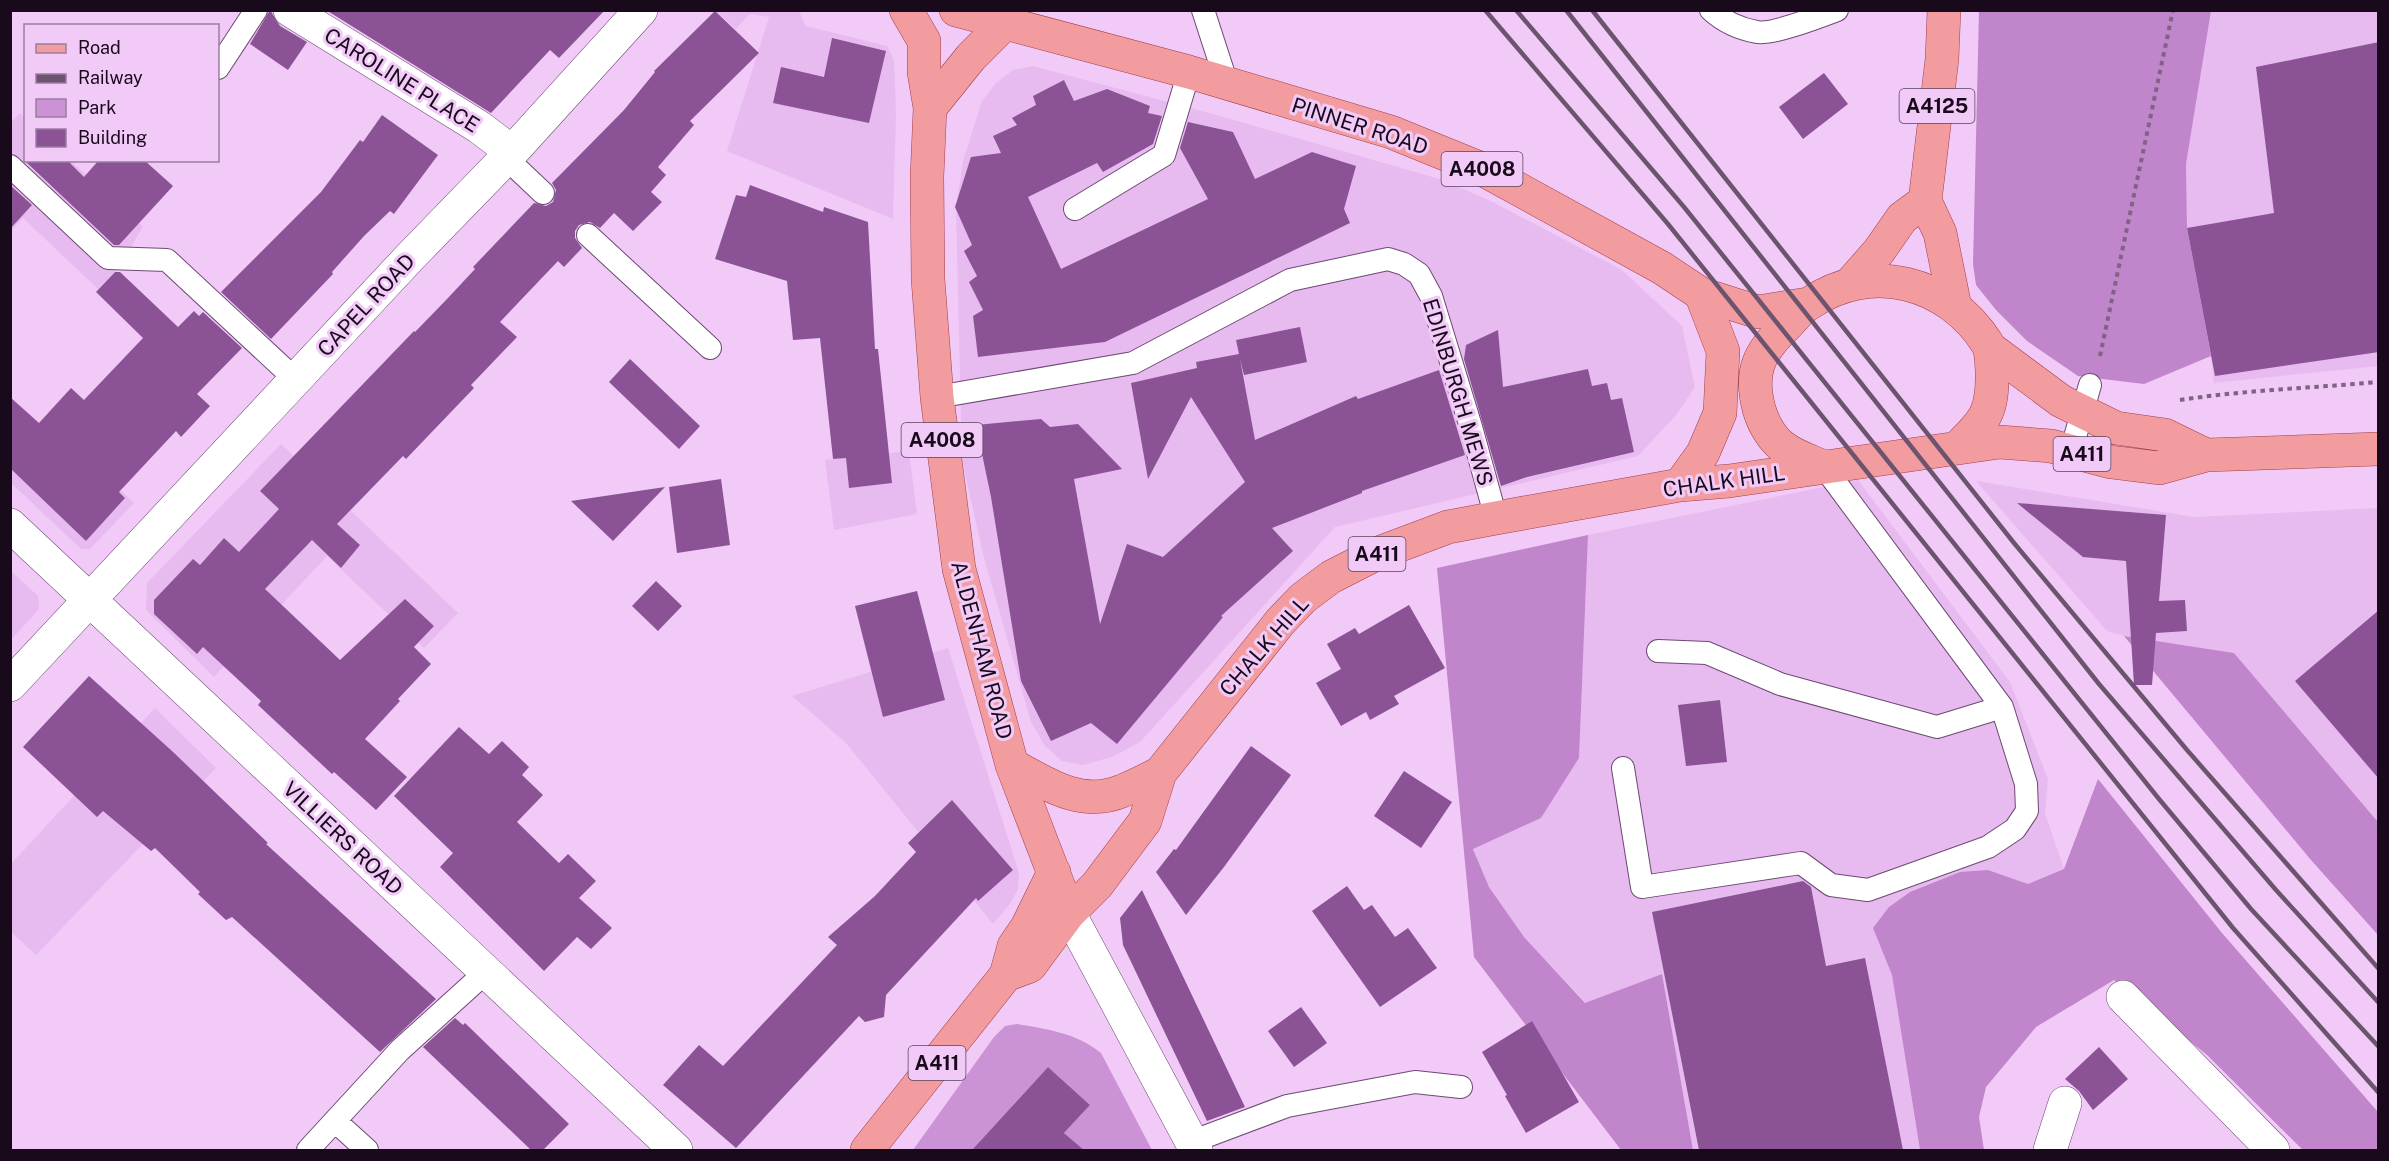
<svg xmlns="http://www.w3.org/2000/svg" width="2389" height="1161" viewBox="0 0 2389 1161" font-family="'Public Sans',sans-serif">
  <rect width="100%" height="100%" fill="#f1caf8"/>
  <path fill="#e8bbf0" d="M716 11H799L806 26 887 46 894 60 896 114 893 219 727 151 769 17 750 14 736 29Z
    M2211 11H2378V366L2214 383 2211 356 2187 228 2186 164Z
    M1033 66 1213 114 1443 180 1493 202 1622 270 1682 326 1695 387 1677 414 1638 456 1335 527 1140 742 1112 757 1083 765 1062 761 1045 746 1031 722 983 554 962 460 956 208 963 161 982 101 996 83 1013 70Z
    M20 113 25 118 26 160 71 161 143 227 118 268 98 289 23 218 11 231V123Z
    M52 425 134 503 90 549H81L11 483 10 469Z
    M281 444 458 613 424 648 327 556 214 677 146 610 147 583Z
    M909 451 917 514 834 530 825 460Z
    M1858 480 2010 682 2048 779 2045 813 2064 869 2028 884 1988 870 1873 928 1892 975 1920 1150H1693L1662 974 1586 1003 1524 937 1489 887 1473 848 1541 818 1579 758 1588 535Z
    M1976 481 2194 517 2378 508V822L2234 653 2124 636 2107 631Z
    M11 571 38 596 39 609 11 640Z
    M948 648 1019 873 1018 889 1010 904 993 924 846 743 792 696Z
    M155 708 216 768 36 955 11 932 10 865Z"/>
  <path fill="#cb93d5" d="M1017 1024C1046 1029 1077 1033 1101 1053L1152 1150H1084L1064 1133 1090 1105 1048 1067 972 1150H913L994 1037 1005 1026Z"/>
  <path fill="#c185cb" d="M1979 11H2211L2186 164 2187 228 2211 356 2144 384 2078 376 2027 341 1996 310 1976 285 1973 264Z
    M1588 535 1579 758 1541 818 1473 849 1489 887 1524 937 1585 1003 1662 974 1693 1150H1621L1474 957 1437 568Z
    M2124 636 2234 653 2378 822V935L2311 860Z
    M2098 779 2222 933 2378 1112V1150H2303L2207 1055 2114 980 2036 1027 1986 1087 1979 1117 1984 1150H1920L1892 975 1873 928 1889 907 1910 892 1960 872 1988 870 2028 884 2064 869Z"/>
  <path fill="#8b5396" d="M270 10 280 26 307 42 288 70 250 44Z
    M326 10H605L559 58 550 50 491 113Z
    M715 11 759 53 690 121 694 125 658 167 666 175 651 192 662 202 633 231 614 213 600 228 590 222 579 225 575 231V238L582 248 564 267 558 261 500 322 517 337 471 385 474 388 406 459 403 456 337 524 360 545 341 568 312 540 265 589 340 660 405 599 434 626 414 647 431 664 398 699 400 701 365 739 407 777 376 810 334 772 332 774 258 705 261 701 203 647 197 654 154 614V600L193 559 200 565 224 538 239 552 279 509 260 491 414 331 415 332 447 299 475 269 473 267 534 203 546 206 553 202 556 190 552 183 624 110 655 72 654 71Z
    M832 38 886 51 869 123 773 103 781 67 824 77Z
    M2379 42V352L2215 376 2187 228 2274 213 2256 67Z
    M1824 73 1848 104 1803 139 1779 107Z
    M1064 80 1074 101 1107 89 1150 106 1148 113 1162 116 1153 144 1103 172 1097 163 1028 197 1061 269 1208 199 1180 148 1188 122 1233 132 1255 179 1312 152 1356 166 1344 209 1350 223 1105 342 978 357 973 316 983 310 969 282 977 276 964 251 972 245 955 207 971 157 1001 153 993 136 1017 125 1012 118 1036 105 1033 96Z
    M382 115 438 155 394 214 390 211 364 236 332 272 333 274 271 339 221 292 321 192 360 140 363 142Z
    M24 160H73L70 163 84 177 99 160H144L173 186 119 245H114Z
    M10 185 32 205 10 229Z
    M750 185 823 212 824 207 868 222 875 349H878L892 483 849 488 846 458 833 459 820 338 793 340 787 281 715 259 736 195 746 197Z
    M115 272H120L178 327 194 311 199 316 203 312 242 348 197 394 210 406 181 437 176 431 119 492 125 498 86 541 10 468V397L39 423 71 388 84 400 143 338 96 292Z
    M1300 327 1307 362 1244 375 1240 359 1255 440 1356 396 1358 399 1439 370 1465 455 1362 491V493L1272 528 1293 551 1221 616 1223 617 1117 744 1091 723 1051 741 1021 681 991 497 976 425 1041 419 1050 427 1078 424 1122 469 1074 479 1100 624 1127 544 1163 557 1245 482 1191 397 1148 479 1131 383 1197 368 1196 362 1239 354 1236 340Z
    M1498 330 1503 387 1588 369 1592 386 1607 383 1611 400 1622 398 1634 452 1527 477 1501 486 1464 359 1466 345Z
    M630 359 700 426 679 449 609 382Z
    M721 479 730 545 677 553 669 487Z
    M665 487 613 541 571 501Z
    M2017 503 2166 515 2159 601 2185 600 2187 631 2156 633 2152 685H2134L2126 561 2083 557Z
    M656 581 682 606 658 631 632 606Z
    M917 591 945 700 883 717 855 606Z
    M1409 605 1445 668 1394 696 1399 704 1370 720 1366 712 1341 726 1316 683 1341 669 1327 644 1355 628 1359 634Z
    M2379 610V779L2295 681Z
    M89 676 172 751 268 843 266 844 436 999 380 1052 232 917 226 920 198 894 200 892 155 848 151 851 103 811 97 817 23 747Z
    M1720 700 1727 762 1686 766 1678 705Z
    M459 727 489 754 502 741 529 767 522 775 543 795 517 822 559 863 568 854 596 881 579 898 612 928 591 949 577 937 544 971 440 867 453 853 394 796Z
    M1251 746 1291 775 1224 867 1186 915 1156 872 1174 849 1176 850Z
    M1404 771 1452 802 1421 848 1374 816Z
    M952 800 1013 870 978 901 976 898 886 995 884 1017 865 1022 859 1016 736 1148 663 1085 699 1045 723 1066 837 945 828 937 875 896 916 852 908 843Z
    M1803 881 1811 887 1826 966 1865 958 1903 1150H1699L1652 912Z
    M1347 886 1364 910 1372 905 1395 937 1408 928 1437 968 1380 1007 1312 911Z
    M1142 890 1245 1107 1207 1121 1123 945 1120 918Z
    M1301 1007 1327 1043 1294 1067 1268 1031Z
    M455 1018 463 1025 465 1023 569 1124 543 1150H531L423 1047Z
    M1532 1021 1579 1102 1526 1133 1505 1096 1507 1095 1482 1052Z
    M2099 1047 2128 1079 2093 1110 2079 1091 2065 1079Z
    M1048 1067 1090 1105 1064 1133 1084 1150H972Z"/>
  <g fill="none" stroke-linecap="round" stroke-linejoin="round">
    <g stroke="#6c4a72" stroke-width="24">
      <path id="lane" d="M1203 10 1227 84
        M1711 10C1723 21 1740 29 1757 32 1772 35 1821 16 1837 10
        M218 68 256 10
        M506 158 543 193
        M10 166 108 258 167 260 296 380
        M1075 209 1164 155 1189 72
        M588 235 710 348
        M937 397 1133 363 1290 280 1388 259 1404 264 1419 274 1431 296 1471 427 1496 518
        M2071 451 2090 385
        M1658 651 1707 653 1780 684 1937 727 2002 707
        M1623 768 1642 887 1801 863 1831 885 1868 890 1988 847 2015 829 2027 811 2026 784 2002 707 1824 467
        M335 1121 367 1150
        M1191 1142 1287 1106 1415 1082 1461 1087
        M308 1150 400 1050 486 972"/>
    </g>
    <g stroke="#6c4a72" stroke-width="34">
      <path id="street" d="M290 10 479 127 512 152
        M10 525 676 1150
        M10 685 411 256 512 152 641 10
        M2123 997 2273 1150
        M2050 1150 2065 1103"/>
    </g>
    <g stroke="#6c4a72" stroke-width="34">
      <path id="secondary" d="M1069 913 1196 1150"/>
    </g>
    <g stroke="#a13e48" stroke-width="34">
      <path id="primary" d="M906 10 924 41V72L930 108 927 177 928 279 937 397 959 569 1012 765 1069 913
        M956 10 1189 72 1391 132 1482 169 1662 268 1701 294 1758 312 1808 304
        M1944 10 1942 59 1925 201 1940 233 1955 307
        M930 108 971 57 1004 24
        M1850 284 1879 251 1902 218 1925 201
        M1991 349 2061 401 2116 428 2165 435 2206 455
        M1824 467C1811 461 1794 456 1783 447 1772 439 1763 423 1759 409 1749 371 1759 352 1787 325 1794 318 1801 308 1810 303 1872 261 1948 282 1987 343 1992 351 1991 360 1992 370 1993 412 1986 420 1957 448
        M1680 485 1703 453 1720 413 1723 351 1701 294
        M1012 765C1047 784 1081 808 1122 791 1135 786 1148 779 1160 773
        M1006 975 1030 966 1069 913 1097 885 1145 821 1160 773 1280 622 1303 598 1331 577 1376 554 1448 527 1496 518 1680 485 1729 481 2000 442 2051 446 2111 462 2159 468 2206 455 2378 449
        M867 1150 1006 975 1014 946 1027 927 1054 872"/>
    </g>
    <path stroke="#7e6482" stroke-width="4" stroke-dasharray="4.5 4.5" stroke-linecap="butt" d="M2100 356 2173 10
      M2180 400C2246 390 2312 388 2378 382"/>
    <use href="#lane" stroke="#fff" stroke-width="22"/>
    <use href="#street" stroke="#fff" stroke-width="33"/>
    <use href="#secondary" stroke="#fff" stroke-width="33"/>
    <use href="#primary" stroke="#f39ca0" stroke-width="33"/>
    <path stroke="#6c546f" stroke-width="4.5" d="M1485 10 1668 224 2233 928 2378 1092
      M1516 10 1684 207 2159 799 2251 909 2378 1046
      M1566 10 2099 684 2276 890 2378 1002
      M1592 10 2014 543 2187 750 2378 968"/>
  </g>
  <g text-anchor="middle" dominant-baseline="central" stroke-width="6" stroke-linejoin="round" paint-order="stroke">
    <g fill="#f1caf8" stroke="#59445d" stroke-width="1.5">
      <rect x="1899.5" y="89" width="75" height="34" rx="4.5"/>
      <rect x="1441.5" y="152" width="81" height="34" rx="4.5"/>
      <rect x="901.5" y="423" width="81" height="34" rx="4.5"/>
      <rect x="2053.5" y="437" width="57" height="34" rx="4.5"/>
      <rect x="1348.5" y="537" width="57" height="34" rx="4.5"/>
      <rect x="908.5" y="1046" width="57" height="34" rx="4.5"/>
    </g>
    <g font-size="20" font-weight="bold" fill="#180a1a">
      <text x="1937" y="106">A4125</text>
      <text x="1482" y="169">A4008</text>
      <text x="942" y="440">A4008</text>
      <text x="2082" y="454">A411</text>
      <text x="1377" y="554">A411</text>
      <text x="937" y="1063">A411</text>
    </g>
    <g font-size="21" fill="#180a1a" stroke="#f1caf8">
      <text transform="translate(402 80) rotate(32)">CAROLINE PLACE</text>
      <text transform="translate(1360 126) rotate(18)">PINNER ROAD</text>
      <text transform="translate(366 305) rotate(-47)">CAPEL ROAD</text>
      <text transform="translate(1458 392) rotate(73)">EDINBURGH MEWS</text>
      <text transform="translate(1724 481) rotate(-8)">CHALK HILL</text>
      <text transform="translate(1264 646) rotate(-49)">CHALK HILL</text>
      <text transform="translate(982 650) rotate(75)">ALDENHAM ROAD</text>
      <text transform="translate(343 838) rotate(43)">VILLIERS ROAD</text>
    </g>
  </g>
  <rect width="2389" height="1161" fill="none" stroke="#180a1a" stroke-width="24"/>
  <rect x="24" y="24" width="195" height="138" fill="#f1caf8" stroke="#9a7d9f" stroke-width="1.5"/>
  <rect x="36" y="44" width="30" height="9" fill="#f39ca0" stroke="#9a7d9f" stroke-width="1.5"/>
  <text x="78" y="54" font-size="18" fill="#180a1a">Road</text>
  <rect x="36" y="74" width="30" height="9" fill="#6c546f" stroke="#9a7d9f" stroke-width="1.5"/>
  <text x="78" y="84" font-size="18" fill="#180a1a">Railway</text>
  <rect x="36" y="99" width="30" height="18" fill="#cb93d5" stroke="#9a7d9f" stroke-width="1.5"/>
  <text x="78" y="114" font-size="18" fill="#180a1a">Park</text>
  <rect x="36" y="129" width="30" height="18" fill="#8b5396" stroke="#9a7d9f" stroke-width="1.5"/>
  <text x="78" y="144" font-size="18" fill="#180a1a">Building</text>
</svg>
